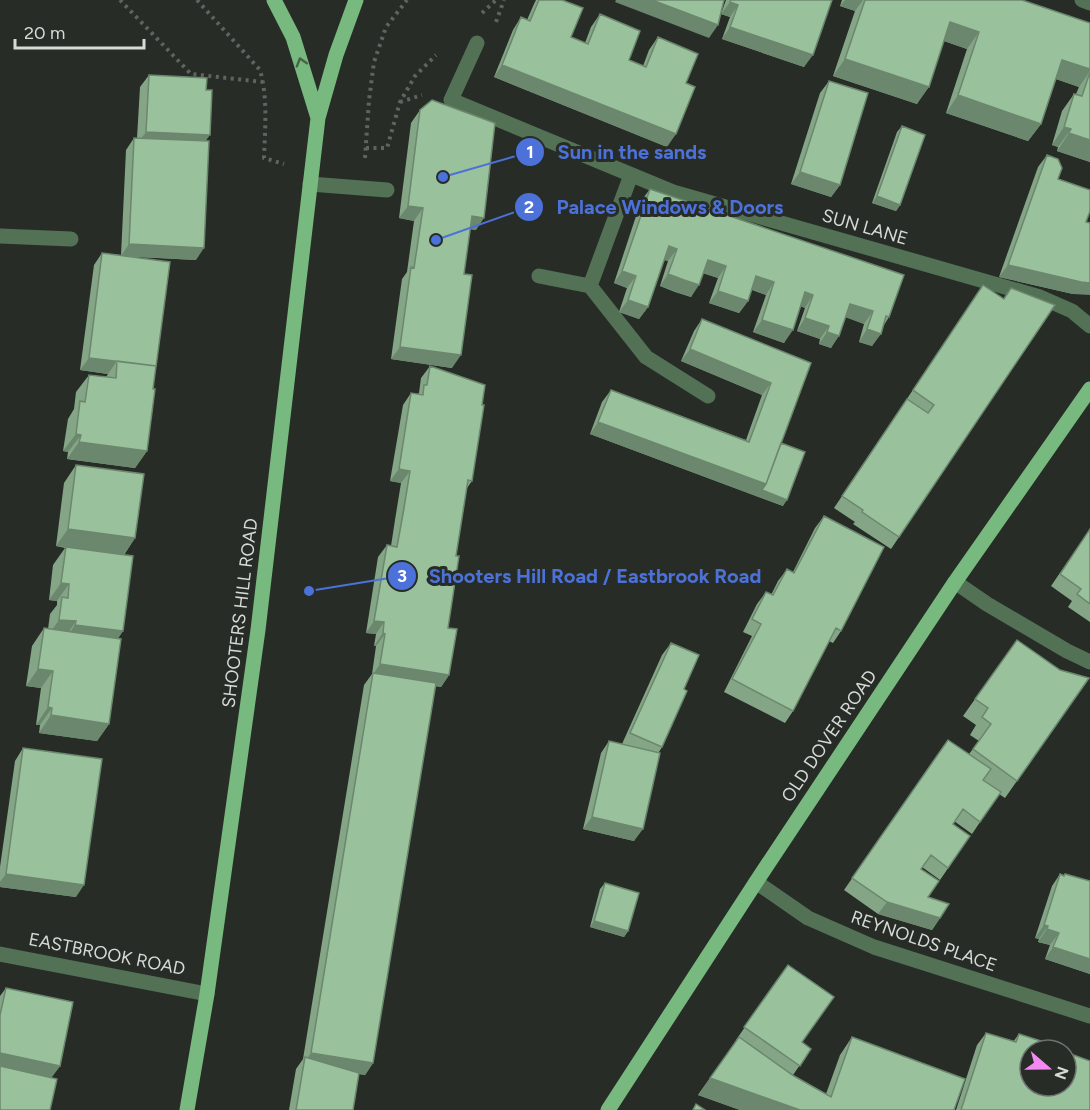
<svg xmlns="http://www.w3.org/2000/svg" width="1090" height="1110" viewBox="0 0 1090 1110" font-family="Figtree,sans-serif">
  <rect width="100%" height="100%" fill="#272c27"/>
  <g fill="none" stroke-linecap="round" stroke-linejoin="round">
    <path stroke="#606460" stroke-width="4" stroke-dasharray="3 4.5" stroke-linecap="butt" d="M120 0 191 74 263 82
      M197 0 260 70C268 98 265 129 264 158L284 164
      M482 13 496 0
      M496 22 504 0
      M400 102 422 95
      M366 148H387L400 102 415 76 436 55
      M365 158 369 100 374 62 386 27 407 0"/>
    <path stroke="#537255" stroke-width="15" d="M1082 0 1090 3
      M477 43 451 100 673 192 1040 297 1072 311 1090 326
      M310 184 387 190
      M0 236 71 239
      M539 276 590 286 631 175
      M590 286 646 357 708 396
      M955 582 987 604 1067 651 1090 662
      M756 882 808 918 874 947 1090 1016
      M0 954 207 994"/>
    <path stroke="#77b97e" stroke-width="15" d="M274 0 293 37 318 118
      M187 1110 207 994 258 630 318 118 336 55 356 0
      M608 1110 756 882 955 582 1090 389"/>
  </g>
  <path fill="#84a686" d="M536 0H562L571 37 585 43 591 27 600 14 629 60 643 66 649 50 658 37 686 83 667 147 494 77 513 30 521 17 527 20 534 4Z
    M726 0H832L804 67 722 39 730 17 721 14Z
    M842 0H1022L1090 23V162L1057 151 1058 147 1052 145 1062 111 1074 94H1076L1079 87 1056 79 1041 124 1028 141 946 113 967 49 944 41 917 104 833 76 855 11 840 6Z
    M149 75 206 141 196 260 137 257 153 389 147 451 135 468 67 459 68 452 63 451 68 419 74 409 76 392 89 375 106 377 108 374 80 370 94 265 102 253 121 255 126 150 134 138H137L140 87Z
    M829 81 840 185 831 197 791 184 820 93Z
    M420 110 476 230 470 229 452 368 391 359 402 279 407 272 414 221 399 218 411 123Z
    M902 126 900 205 896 211 872 203 897 132Z
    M1047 155 1058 179 1073 294 999 277 1038 167Z
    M650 189 889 317 884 325 872 346 859 342 864 324 846 317 831 348 819 344 820 339 797 331 805 308 801 306 784 343 753 332 766 295 752 290 748 301 739 313 709 303 718 278 703 273 691 297 675 292 660 286 668 261 664 260 648 307 639 319 619 312 627 288 614 283 641 201Z
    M983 285 1003 299 1011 288 1055 305 891 549 853 524 855 522 834 508Z
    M702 319 811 363 781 443 783 506 590 434 602 402 611 390 746 440 762 395 681 361 694 331Z
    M430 366 472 481 467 488 456 556 448 628 449 675 441 687 435 686 373 1063 365 1075 359 1074 353 1110H289L296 1069 303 1059 364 685 372 674 376 646H374L376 634 366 633 378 557 387 545 391 546 395 520 401 483 390 481 403 405 411 393 417 394 419 393 421 378Z
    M76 465 135 538 124 555 123 631 118 638 109 724 97 741 39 733 40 725H36L41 688 26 686 32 646 44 628 48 629 50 614 57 605V601L49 600 53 565 65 548 56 546 64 483Z
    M824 516 841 631 833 643 829 641 793 711 785 723 724 692 752 636 743 632 757 604 766 592 771 595 778 581 787 569 793 572 815 528Z
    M1090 529V622L1068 607 1072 601 1051 586Z
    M1017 640 1060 670 1089 678 1005 798 999 794 972 834 954 821 953 824 970 836 940 880 922 867 921 869 928 897 940 918 932 930 878 914 844 890 948 740 969 754 979 741 970 735 976 725 963 716Z
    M671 643 684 689 662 747 659 752 634 841 583 829 601 753 609 741 622 744 662 655Z
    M23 748 76 897 0 887V867L15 761Z
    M1060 874 1064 875 1065 874 1090 881V974L1045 959 1050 945 1038 942 1039 939 1035 938 1052 886Z
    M605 883 628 931 624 937 590 927 600 889Z
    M788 965 802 1042 811 1049 793 1075 826 1094 840 1055 852 1037 954 1110H740L698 1095 737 1040H736Z
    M6 988 60 1066 51 1078 0 1110V996Z
    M986 1033 1013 1042 1019 1034 1038 1050 1068 1059 1071 1054 1090 1110H956L977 1045Z"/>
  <path fill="#6b876d" d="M616 0H652L718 25 709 38 615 2Z
    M845 0H863L855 11 840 6Z
    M730 2 738 5 730 17 721 14Z
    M950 22 979 32 967 49 938 39Z
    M730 27 813 55 804 67 722 39Z
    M845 59 929 87 917 104 833 76Z
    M1062 60 1090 69V71L1079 87 1050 77Z
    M502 65 676 134 667 147 494 77Z
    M958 95 1041 124 1028 141 946 113Z
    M1064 127 1071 129 1058 147 1052 145Z
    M146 132 210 135 201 147 137 144Z
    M1069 133 1090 140V162L1057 151Z
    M800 172 840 185 831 197 791 184Z
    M877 196 900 205 896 211 872 203Z
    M408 206 423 208 414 221 399 218Z
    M472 216 484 218 476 230 463 228Z
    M129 244 204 248 196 260 121 256Z
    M669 246 677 249 668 261 660 258Z
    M708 260 726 266 718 278 699 272Z
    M1008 265 1090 283V295L1073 294 999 277Z
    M622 271 636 276 627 288 614 283Z
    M668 274 699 285 691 297 660 286Z
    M756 276 774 282 766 295 747 288Z
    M718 291 748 301 739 313 709 303Z
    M805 292 813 295 805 308 796 305Z
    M628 300 648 307 639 319 619 312Z
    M850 304 873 311 864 324 842 316Z
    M805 318 829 326 820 339 797 331Z
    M762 320 793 330 784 343 753 332Z
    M867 329 881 334 872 346 859 342Z
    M827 332 839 336 831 348 819 344Z
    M400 347 461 355 452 368 391 359Z
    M690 349 771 383 762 395 681 361Z
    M89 358 117 361 108 374 80 370Z
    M598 422 766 484 787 500 783 506 590 434Z
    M76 434 81 435 68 452 63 451Z
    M79 442 147 451 135 468 67 459Z
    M399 469 410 471 401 483 390 481Z
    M68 529 135 538 123 555 56 546Z
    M61 583 69 584 57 601 49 600Z
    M59 620 76 621 64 639 47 637Z
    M374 621 384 622 376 634 366 633Z
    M75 625 123 631 111 649 63 642Z
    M383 633 385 634 376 646H374Z
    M380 664 449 675 441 687 372 676Z
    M38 669 53 671 41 688 26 686Z
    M48 707 52 708 40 725H36Z
    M51 715 109 724 97 741 39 733Z
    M592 817 643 829 634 841 583 829Z
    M6 874 84 885 76 897 0 887V882Z
    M887 902 940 918 932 930 878 914Z
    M594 921 628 931 624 937 590 927Z
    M1044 925 1048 926 1039 939 1035 938Z
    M1047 929 1059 933 1050 945 1038 942Z
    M1053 947 1090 959V974L1045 959Z
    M0 1053 60 1066 51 1078 0 1067Z
    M311 1053 373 1063 365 1075 303 1065 304 1063Z
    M710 1078 800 1110H740L698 1095Z"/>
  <path fill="#99c19c" stroke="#6b876d" stroke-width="1.5" d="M539 0H562L583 8 571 37 588 44 600 14 640 31 629 60 646 67 658 37 698 54 686 83 695 87 676 134 502 65 521 17 530 21Z
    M652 0H724L718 25Z
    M731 0H832L813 55 730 27 738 5 730 2Z
    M865 0H1022L1090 23V69L1062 60 1041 124 958 95 979 32 950 22 929 87 845 59Z
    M1090 72V140L1069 133 1071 129 1064 127 1074 94 1082 96Z
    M149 75 207 78 206 90H212L210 135 146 132Z
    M829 81 868 93 840 185 800 172Z
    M432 100 495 123 484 218 472 216 464 274 472 275 461 355 400 347 411 267 414 268 423 208 408 206 420 110Z
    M902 126 925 135 900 205 877 196Z
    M134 138 209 141 204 248 129 244Z
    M1047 155 1058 159 1062 168 1058 179 1090 190V211L1086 222 1090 223V283L1081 282 1008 265Z
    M650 189 904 275 889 317 886 316 881 334 867 329 873 311 850 304 839 336 827 332 829 326 805 318 813 295 805 292 793 330 762 320 774 282 756 276 748 301 718 291 726 266 708 260 699 285 684 280 668 274 677 249 669 246 648 307 628 300 636 276 622 271Z
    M102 253 170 262 156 367V366L89 358Z
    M983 285 1004 299 1011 288 1055 305 899 537 862 512 863 510 842 496 907 399 928 413 934 405 913 390Z
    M702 319 811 363 766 484 598 422 611 390 749 442 771 383 690 349Z
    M117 361 156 366 153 389H155L147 451 79 442 81 435 76 434 80 401 85 402 89 375 116 378Z
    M430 366 485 385 482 405H484L472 481 468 480 456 556H459L448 628 457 629 449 675 380 664 385 634 383 633 384 622 374 621 387 545 397 547 404 508 410 471 399 469 411 393 423 395 424 385H427Z
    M781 443 805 452 787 500 762 490 766 484Z
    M76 465 144 474 135 538 68 529Z
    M824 516 884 547 841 631 836 628 793 711 732 679 761 624 752 619 766 592 773 595 787 569 794 573Z
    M1090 529V604L1077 594 1081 589 1060 574Z
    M66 547 133 556 123 631 75 625 76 621 59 620 62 597 68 598 69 584 61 583Z
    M44 628 121 639 109 724 51 715 52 708 48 707 53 671 38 669Z
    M1017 640 1060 670 1089 678 1017 781 973 749 991 724 982 717 988 708 975 699Z
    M671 643 699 655 684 689 687 691 662 747 630 733Z
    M373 673 436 683 373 1063 311 1053Z
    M948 740 991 769 983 780 1001 792 980 822 963 809 953 824 970 836 948 868 931 855 921 869 939 881 928 897 949 904 940 918 887 902 852 878Z
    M609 741 660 753 643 829 592 817Z
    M23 748 102 759 84 885 6 874Z
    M1060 874 1064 876 1065 874 1090 881V959L1053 947 1059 933 1047 929 1048 926 1044 925Z
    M605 883 639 893 628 931 594 921Z
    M788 965 834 997 802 1042 811 1049 800 1066 744 1027Z
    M6 988 73 1002 60 1066 0 1053V1015Z
    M986 1033 1016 1042 1019 1034 1041 1041 1038 1050H1039H1030V1086H1066V1058L1070 1060 1071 1054 1090 1061V1110H961Z
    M739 1037 794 1076 831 1097 852 1037 965 1079 954 1110H800L710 1078Z
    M305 1057 359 1073 353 1110H296Z
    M0 1066 57 1079 50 1110H0Z
    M696 1104 705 1110H693Z"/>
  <defs><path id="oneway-chevron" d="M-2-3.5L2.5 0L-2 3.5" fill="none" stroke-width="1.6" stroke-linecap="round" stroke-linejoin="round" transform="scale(1.5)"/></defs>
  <use stroke="#47644a" href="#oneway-chevron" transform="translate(301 62) rotate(-107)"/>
  <g text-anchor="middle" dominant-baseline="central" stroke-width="6" stroke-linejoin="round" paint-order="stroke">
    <g font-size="18" fill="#d7dbd8" stroke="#272c27">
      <text transform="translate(865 227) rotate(16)">SUN LANE</text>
      <text transform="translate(240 613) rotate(-83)">SHOOTERS HILL ROAD</text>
      <text transform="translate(829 736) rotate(-56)">OLD DOVER ROAD</text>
      <text transform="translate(924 941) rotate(19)">REYNOLDS PLACE</text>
      <text transform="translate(107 954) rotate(11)">EASTBROOK ROAD</text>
    </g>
  </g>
  <path fill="none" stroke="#4c71d8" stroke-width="2" d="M443 177L530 152M436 240L529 207M309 591L402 576"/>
  <g fill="#4c71d8" stroke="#272c27" stroke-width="2">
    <circle cx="443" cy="177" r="6"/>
    <circle cx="436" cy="240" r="6"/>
    <circle cx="309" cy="591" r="6"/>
    <circle cx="530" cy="152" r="15"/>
    <circle cx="529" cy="207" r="15"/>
    <circle cx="402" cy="576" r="15"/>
  </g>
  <g font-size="18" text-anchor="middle" font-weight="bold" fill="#fff">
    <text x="530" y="158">1</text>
    <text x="529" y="213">2</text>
    <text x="402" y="582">3</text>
  </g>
  <g font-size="20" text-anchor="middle" font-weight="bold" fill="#4c71d8" stroke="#272c27" stroke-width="6" stroke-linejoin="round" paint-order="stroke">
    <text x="632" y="159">Sun in the sands</text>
    <text x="670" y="214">Palace Windows &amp; Doors</text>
    <text x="595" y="583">Shooters Hill Road / Eastbrook Road</text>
  </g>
  <g transform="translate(1048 1068) rotate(110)"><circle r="28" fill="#272c27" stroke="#6d726e" stroke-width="1.5"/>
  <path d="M0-4.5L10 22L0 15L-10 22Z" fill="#f28af2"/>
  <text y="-9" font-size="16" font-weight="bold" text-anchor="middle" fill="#d7dbd8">N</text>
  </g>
  <path d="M15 39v9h129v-9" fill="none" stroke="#d7dbd8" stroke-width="3"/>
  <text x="24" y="39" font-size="18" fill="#d7dbd8" stroke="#272c27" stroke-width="4.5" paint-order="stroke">20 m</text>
</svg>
